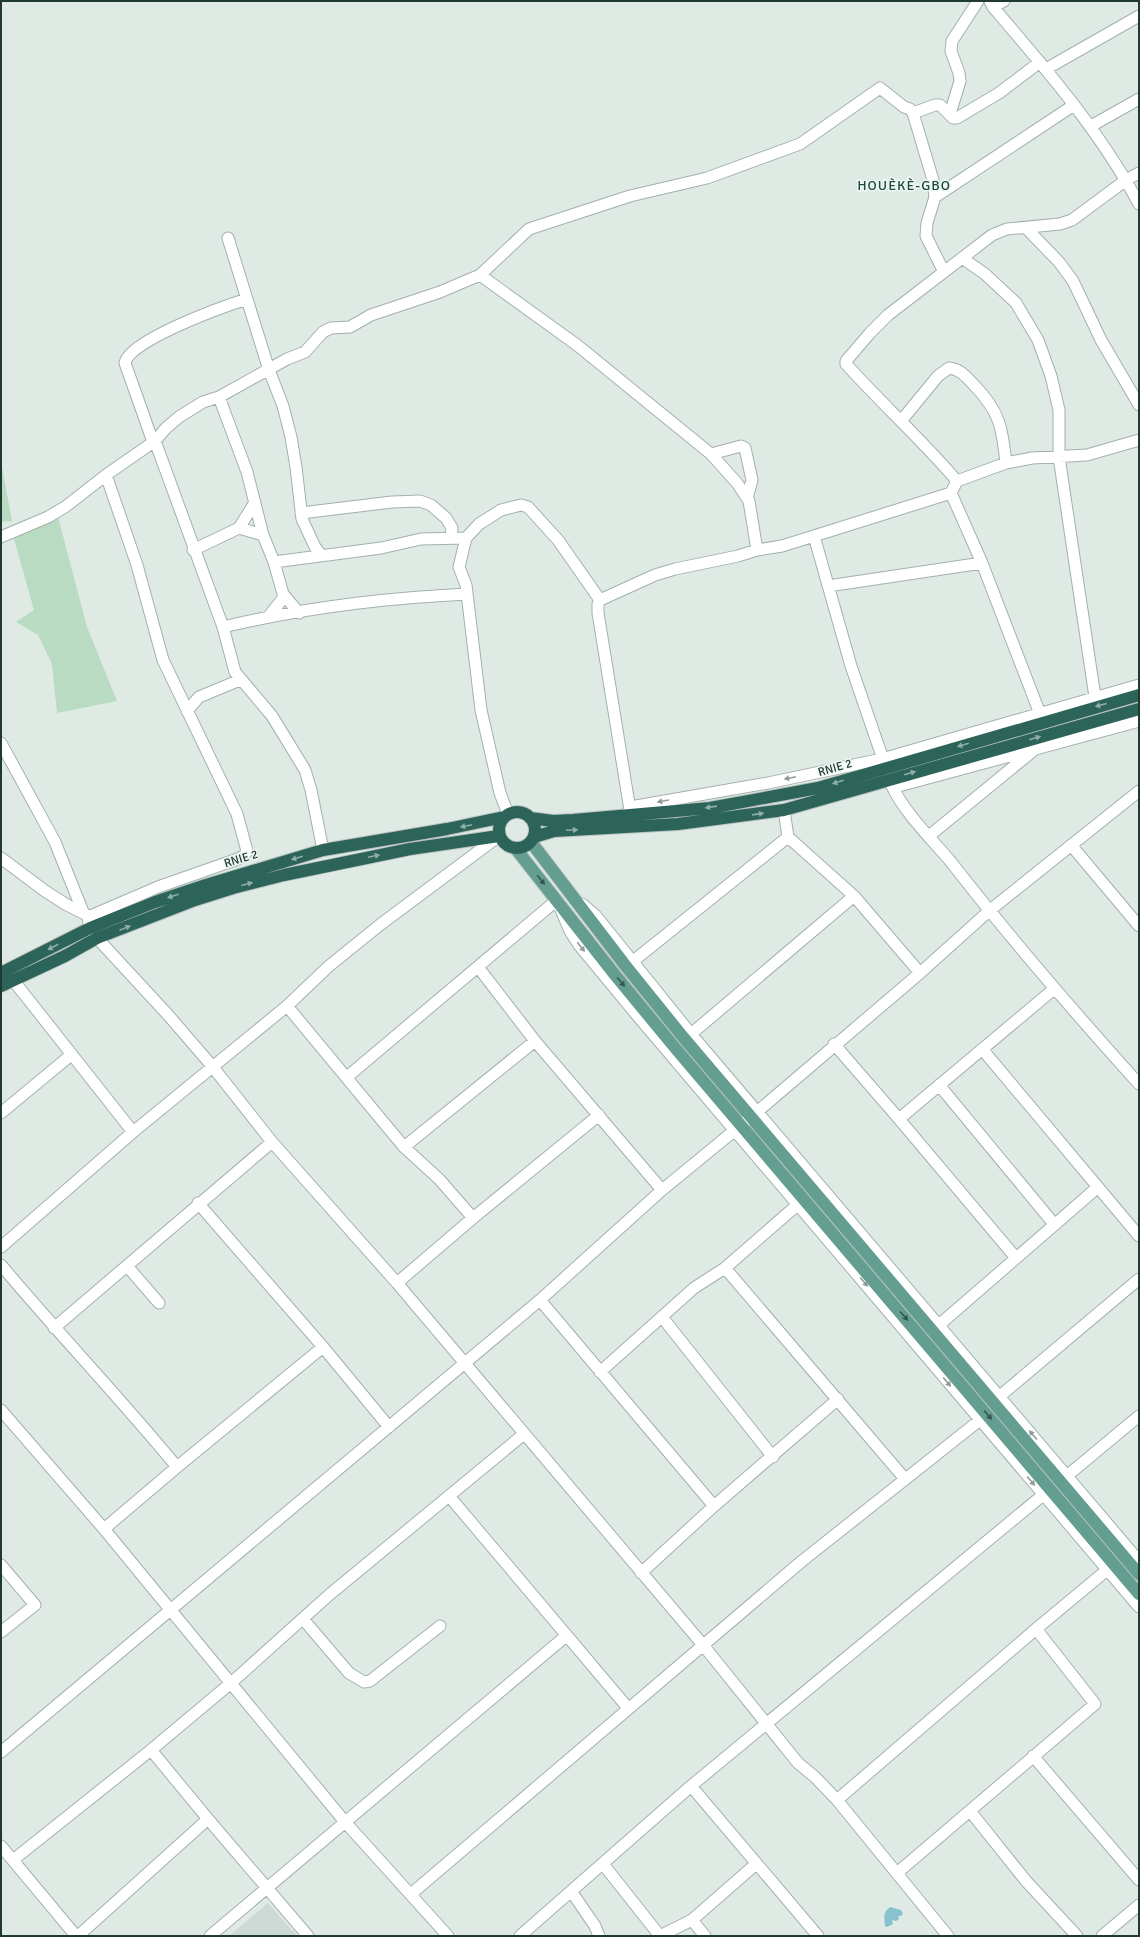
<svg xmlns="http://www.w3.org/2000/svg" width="1140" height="1937" viewBox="0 0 1140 1937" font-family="Signika,sans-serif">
  <rect width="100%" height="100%" fill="#dfeae5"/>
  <path fill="#cdd9d4" d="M268 1903 297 1936H229Z"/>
  <path fill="#b8dbc2" d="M1 462 12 521 1 522Z
    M58 517 87 627 117 701 57 713 52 664 38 635 16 622 34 610 12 532Z"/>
  <path fill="#87c2ce" d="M890 1907 901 1910 903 1913 901 1916H898L899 1919 896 1921 892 1920 893 1924 887 1927 885 1926C884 1918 883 1912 890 1907Z"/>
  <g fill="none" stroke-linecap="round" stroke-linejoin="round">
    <g stroke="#a2b1ac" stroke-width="13">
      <path id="minor" d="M990 1 993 7C1046 69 1100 131 1139 204
        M993 7 1004 1
        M1046 69 1139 16
        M913 113 935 105H940L953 118H957L999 93 1040 62
        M950 114 960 81 959 73 951 51 952 41 978 1
        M1091 126 1139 99
        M935 197 1074 105
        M1026 228 1059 262 1073 281 1101 340 1139 405
        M228 238 269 370 283 406 291 437 296 467 302 519 315 547 321 555
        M962 258 985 274 1016 303 1038 340 1051 376 1059 410V457L1095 697
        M480 275 529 229 630 196 707 178 800 144 880 88 904 107 910 109 913 113 933 180 935 197 927 223 926 236 944 272
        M219 397 247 472 263 535 274 562 283 594 299 613
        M901 421 938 376 949 368C962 370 965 376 974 385 1000 412 1002 427 1006 463
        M155 441 223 627 235 672 272 716 305 770 311 790 323 850
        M153 442 125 363C129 340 225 306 247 299
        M711 454 741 446 745 448 752 480 747 498
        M106 475 137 565 163 660 237 814 247 851 244 856 235 860 158 887 88 917 90 928 97 938 169 1016 212 1066 272 1142 397 1283 703 1645 798 1763 815 1777 837 1800 948 1936
        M957 481C922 440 882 404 846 364V361L870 333 888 315 992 235 1007 229 1060 224 1072 220 1126 180 1139 173
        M301 513 392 502 420 501 431 505 446 518 452 528 451 537
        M239 528 263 535
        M814 536 851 666 885 765
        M1 537 48 517 65 507 106 475 155 441 166 428 179 417 203 402 219 397 287 359 305 352 323 332 331 328 350 327 371 315 440 292 480 275 577 345 711 454 737 483 749 501 757 550
        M193 550 239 528 254 504
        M274 562 381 548 421 539 466 538
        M828 586 982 563
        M269 616 284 597
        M223 627C302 608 385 598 467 594
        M187 711 199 697 240 680
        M1042 719 982 563 951 493 957 481 1006 463 1032 458 1087 455 1139 440
        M1 743 55 842 83 912
        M890 782 892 786 895 787 1139 721
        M892 786C906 815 931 838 951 862 1011 939 1074 1012 1139 1084
        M630 810 598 613V604L600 600 655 575 675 569 738 556 757 550 782 546 951 493
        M784 810 788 837 854 896 920 973
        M508 814 500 793 481 710 466 585 459 567 466 538 479 524 501 510 521 505 528 507 558 540 600 600
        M626 815 630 810 636 806 768 783 882 759 1139 685
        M929 836 1034 750
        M1071 845 1139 926
        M1 858 45 891 67 905 85 914
        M582 904 596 916 691 1034 1139 1561
        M632 962 788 837
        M478 967 535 1041 662 1190
        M13 980 133 1132
        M287 1006 404 1147 439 1179 473 1218
        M691 1034 854 896
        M834 1044 899 1119 1016 1258
        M982 1049 1139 1236
        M347 1077 557 900 570 931 579 945 636 1014 1139 1607
        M939 1085 1054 1224
        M1 1113 71 1055
        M899 1119 1054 989
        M404 1147 535 1041
        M198 1203 323 1347 389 1427
        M1 1247 133 1132 287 1006 329 966 381 924 499 836
        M1 1265C58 1333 120 1398 177 1467
        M127 1266 159 1303
        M725 1268 905 1479
        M397 1283 473 1218 599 1115
        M540 1300 714 1506
        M662 1317 773 1457
        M939 1325 1098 1187
        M54 1328 272 1142
        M600 1372 694 1288 725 1268 803 1200
        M1000 1396 1139 1279
        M1 1410 104 1529 345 1822 448 1936
        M1062 1480 1139 1416
        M449 1496 628 1708
        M104 1529 177 1467 323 1347
        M1 1565 35 1605 1 1632
        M641 1573 714 1506 838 1399
        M303 1619 349 1673 364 1682 370 1681 440 1626
        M1 1752 540 1300 662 1190 751 1117 920 973 989 911 1139 791
        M1033 1756 1139 1880
        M691 1786 818 1936
        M837 1800 1036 1629 1107 1570
        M970 1811 1026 1881 1077 1936
        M208 1819 308 1936
        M1 1846 76 1936
        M13 1860 151 1750 231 1683 329 1595 524 1434
        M603 1864 660 1936 692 1920 756 1864
        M897 1873 1095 1704 1036 1629
        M571 1891 595 1926 599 1936
        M411 1894 802 1561 980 1420
        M692 1920 705 1936
        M78 1936 208 1819 151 1750
        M210 1936 566 1636
        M520 1936 691 1786 1049 1490
        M1102 1936 1139 1905"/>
    </g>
    <g stroke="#bcc4c2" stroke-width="14">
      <path id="major" d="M531 842 625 965 683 1037 1139 1574
        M516 849 615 975 676 1049 1139 1594"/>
    </g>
    <g stroke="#bcc4c2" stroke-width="14">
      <path id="highway" d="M499 830a18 18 0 1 1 36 0a18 18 0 1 1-36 0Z
        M530 818 553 821 573 820 710 808 818 788 1139 695
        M534 837 554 831 678 824 784 810 1139 709
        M1 973 90 928 155 902 206 885 323 850 447 829 504 817
        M1 986 65 956 97 938 195 900 233 888 284 875 410 849 499 836"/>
    </g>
    <use href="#minor" stroke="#fff" stroke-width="11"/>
    <use href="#major" stroke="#649e90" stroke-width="12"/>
    <use href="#highway" stroke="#2d645a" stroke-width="12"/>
  </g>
  <defs><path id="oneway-solid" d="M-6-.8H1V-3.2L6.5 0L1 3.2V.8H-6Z"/></defs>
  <g fill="#8eaea6">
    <use href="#oneway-solid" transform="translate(1101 705) rotate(165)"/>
    <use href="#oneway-solid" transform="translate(1035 738) rotate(-16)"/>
    <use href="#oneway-solid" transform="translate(963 745) rotate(164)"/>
    <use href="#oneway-solid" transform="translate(910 773) rotate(-16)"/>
    <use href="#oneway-solid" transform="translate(838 782) rotate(163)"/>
    <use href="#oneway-solid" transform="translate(711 807) rotate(172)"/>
    <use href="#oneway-solid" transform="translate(758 814) rotate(-8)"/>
    <use href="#oneway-solid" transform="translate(466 826) rotate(168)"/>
    <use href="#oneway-solid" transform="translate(572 830) rotate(-3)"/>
    <use href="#oneway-solid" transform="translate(374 856) rotate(-12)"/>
    <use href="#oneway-solid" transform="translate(297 858) rotate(164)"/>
    <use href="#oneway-solid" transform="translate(247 884) rotate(-15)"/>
    <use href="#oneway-solid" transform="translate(173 896) rotate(162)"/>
    <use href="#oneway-solid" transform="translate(125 928) rotate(-22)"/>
    <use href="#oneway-solid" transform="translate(53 947) rotate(153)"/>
  </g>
  <g fill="#909c99">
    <use href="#oneway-solid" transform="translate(790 778) rotate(168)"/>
    <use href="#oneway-solid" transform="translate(663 801) rotate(170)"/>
    <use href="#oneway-solid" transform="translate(581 947) rotate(52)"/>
    <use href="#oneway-solid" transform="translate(864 1282) rotate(50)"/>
    <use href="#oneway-solid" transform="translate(947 1382) rotate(50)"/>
    <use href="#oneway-solid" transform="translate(1033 1435) rotate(-130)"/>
    <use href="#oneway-solid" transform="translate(1031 1481) rotate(50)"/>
  </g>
  <g fill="#34574f">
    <use href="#oneway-solid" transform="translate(541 880) rotate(51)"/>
    <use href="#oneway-solid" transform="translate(621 982) rotate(50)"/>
    <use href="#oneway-solid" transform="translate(904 1316) rotate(49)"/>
    <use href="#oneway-solid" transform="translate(988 1415) rotate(50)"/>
  </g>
  <g text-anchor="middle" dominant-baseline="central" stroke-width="3" stroke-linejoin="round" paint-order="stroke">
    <g font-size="12" fill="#203933" stroke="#eff7f3">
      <text transform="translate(835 768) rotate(-16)">RNIE 2</text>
      <text transform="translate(241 859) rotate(-17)">RNIE 2</text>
    </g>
    <g font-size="14" letter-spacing="1" fill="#1d4a40" stroke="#eff7f3">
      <text x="904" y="185">HOUÈKÈ-GBO</text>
    </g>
  </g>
  <rect width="1140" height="1937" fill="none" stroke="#203933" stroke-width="4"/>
</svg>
